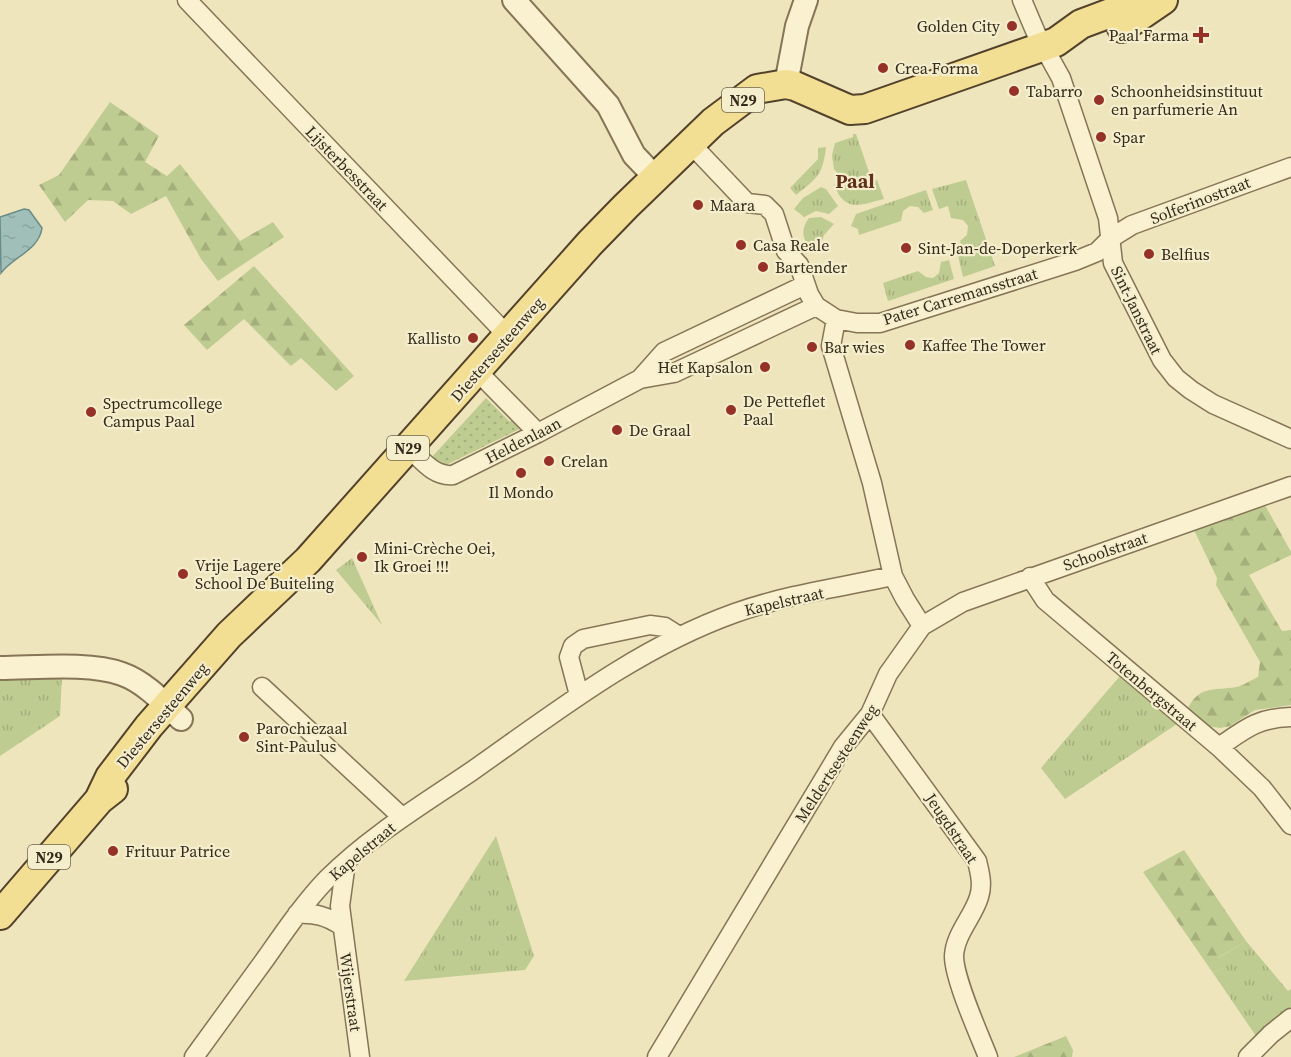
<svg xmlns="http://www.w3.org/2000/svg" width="1291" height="1057" viewBox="0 0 1291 1057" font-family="'Source Serif 4',serif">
  <defs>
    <pattern id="grass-tufts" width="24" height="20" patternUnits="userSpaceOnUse" patternTransform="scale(1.5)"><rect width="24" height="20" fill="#bfcc91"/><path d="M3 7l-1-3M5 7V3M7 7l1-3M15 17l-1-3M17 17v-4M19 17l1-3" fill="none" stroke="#a5af7c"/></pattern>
    <pattern id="forest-firs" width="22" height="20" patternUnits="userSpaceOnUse" patternTransform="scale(1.5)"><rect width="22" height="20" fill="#bfcc91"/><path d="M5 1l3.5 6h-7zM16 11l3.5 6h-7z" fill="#a5af7c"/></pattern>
    <pattern id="park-dots" width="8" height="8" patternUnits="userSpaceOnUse" patternTransform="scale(1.5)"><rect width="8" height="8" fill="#bfcc91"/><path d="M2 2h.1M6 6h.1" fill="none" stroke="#a5af7c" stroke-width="1.8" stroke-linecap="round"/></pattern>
    <pattern id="water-ripples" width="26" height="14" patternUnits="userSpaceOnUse" patternTransform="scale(1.5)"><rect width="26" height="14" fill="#a1bfb9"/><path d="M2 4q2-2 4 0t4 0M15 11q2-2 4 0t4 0" fill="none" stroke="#8ba49e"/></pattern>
  </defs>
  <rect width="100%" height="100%" fill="#eee5bd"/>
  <path fill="url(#grass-tufts)" d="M853 134H856L872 181 877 180 884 199C860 205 845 213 834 185L840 179 839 175 834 169 832 155 835 143 853 137Z
    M826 147C823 175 817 178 796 195L790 188 818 159V148Z
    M966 180 995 266 963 277 958 256 964 254 960 241 967 235 968 226 963 220 951 218 948 206 939 209 932 189Z
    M821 187 826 189 838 206 829 214 816 211 804 217 794 209 803 198Z
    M926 190 933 210 924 213 918 207 910 206 903 211 901 221 859 235 858 229 851 226 856 214Z
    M821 217 834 224 824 235 820 247C802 248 799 230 809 218Z
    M949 260 954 279 888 301 883 283 918 271 926 277 933 278 939 273 941 262Z
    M352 558 382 625 336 570Z
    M0 676H62L60 716 0 756Z
    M1120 676 1177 724 1065 799 1041 768Z
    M496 836 534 956 525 970 404 981Z
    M1246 941 1288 991 1291 989V1007L1256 1036 1213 973 1224 968 1217 959Z"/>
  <path fill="url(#forest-firs)" d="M110 102 159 136 145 162 167 176 180 164 240 241 273 222 284 237 218 281 201 259 166 196 131 214 113 201 88 200 65 222 39 185 59 175Z
    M254 266 354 376 336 391 301 358 291 366 244 319 207 350 184 325Z
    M1265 505 1291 552V555L1249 575 1282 631 1291 630V705L1255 710 1230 726 1220 728 1207 726 1187 710C1199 685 1212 691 1236 687 1243 686 1251 680 1258 677L1260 662 1216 585 1217 578 1194 530Z
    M1184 850 1246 941 1218 958 1224 968 1213 973 1143 872Z
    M1066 1036 1073 1050 1072 1057H1014Z"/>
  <path fill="url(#park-dots)" d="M486 398 509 421H520L522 428 440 468 431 458Z"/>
  <path fill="url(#water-ripples)" stroke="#688c87" stroke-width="1.5" d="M24 209 29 210 42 228C39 250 13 257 1 273L0 217Z"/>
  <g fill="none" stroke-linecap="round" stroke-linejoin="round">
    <g stroke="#867556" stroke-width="21">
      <path id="minor" d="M187 0 508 336
        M1022 0 1036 33 1061 78 1108 218 1113 263 1162 360 1176 378 1191 390 1213 404 1291 439
        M691 144 747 203 765 205 774 214 786 251 799 265 809 294 816 306 836 319 857 323H880L1075 261 1097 252 1111 238 1132 225 1291 167
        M836 319 831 346 872 483 893 576 905 599 922 626
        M478 372 538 433
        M640 379 664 352 805 285
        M409 448C422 460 434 477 453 475L538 433 640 379 674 373 816 306
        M1030 577 1045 600 1219 747 1262 788 1291 825
        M262 687 402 817
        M579 695 569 657 573 646 583 639 650 625 665 627 679 636
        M870 714 977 861C980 873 983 885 979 897 973 917 955 934 954 956 954 979 979 1034 988 1057
        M1219 747C1245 729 1257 718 1291 717
        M346 862 340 906 360 1057
        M297 914C316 913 326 916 342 926
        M194 1057C218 1024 242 991 266 958 285 931 304 903 327 879 370 836 422 805 472 771 556 712 637 648 735 613 785 595 841 587 893 576
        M657 1057 843 747 870 714 888 674 922 626 963 602 1291 486
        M1248 1057 1271 1034 1291 1018"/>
    </g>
    <g stroke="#867556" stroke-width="26">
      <path id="tertiary" d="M514 0 608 105 634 155 655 177
        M786 84 797 26 806 0
        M0 668C35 668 89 662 122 674 145 682 164 703 181 719"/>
    </g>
    <g stroke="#53422b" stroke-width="32">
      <path id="primary" d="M1122 28 1163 0
        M99 800 110 777 149 726 229 635 308 560 590 243 626 206 713 122 757 89 786 84 795 86 850 110 865 109 1056 42 1081 24 1124 8 1135 0
        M0 915 99 800 113 789"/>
    </g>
    <use href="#minor" stroke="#f9f1d0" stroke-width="18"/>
    <use href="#tertiary" stroke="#f9f1d0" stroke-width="22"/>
    <use href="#primary" stroke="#f3df93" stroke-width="28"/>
  </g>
  <g fill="#953126" stroke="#f5eecd" stroke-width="2">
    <circle cx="1012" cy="26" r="6"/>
    <path d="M1198 26h6v6h6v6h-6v6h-6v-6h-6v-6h6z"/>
    <circle cx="883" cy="68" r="6"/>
    <circle cx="1014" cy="91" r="6"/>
    <circle cx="1099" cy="100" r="6"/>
    <circle cx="1101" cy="137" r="6"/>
    <circle cx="698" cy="205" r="6"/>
    <circle cx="741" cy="245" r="6"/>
    <circle cx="906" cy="248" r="6"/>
    <circle cx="1149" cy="254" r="6"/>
    <circle cx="763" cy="267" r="6"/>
    <circle cx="473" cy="338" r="6"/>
    <circle cx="910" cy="345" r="6"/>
    <circle cx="812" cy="347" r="6"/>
    <circle cx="765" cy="367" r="6"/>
    <circle cx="731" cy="410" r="6"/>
    <circle cx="91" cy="412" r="6"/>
    <circle cx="617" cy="430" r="6"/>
    <circle cx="549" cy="461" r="6"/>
    <circle cx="521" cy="473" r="6"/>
    <circle cx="362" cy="557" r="6"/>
    <circle cx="183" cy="574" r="6"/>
    <circle cx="244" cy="737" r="6"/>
    <circle cx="113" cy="851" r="6"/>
  </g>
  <g text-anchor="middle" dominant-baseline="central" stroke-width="4.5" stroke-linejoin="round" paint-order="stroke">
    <g fill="#f5eecd" stroke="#6f6550" stroke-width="1.5">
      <rect x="722" y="88" width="42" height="24" rx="4.5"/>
      <rect x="387" y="436" width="42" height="24" rx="4.5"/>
      <rect x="28" y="845" width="42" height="24" rx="4.5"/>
    </g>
    <g font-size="15" font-weight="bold" fill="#352a1b">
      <text x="743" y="100">N29</text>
      <text x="408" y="448">N29</text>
      <text x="49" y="857">N29</text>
    </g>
    <g font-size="16" fill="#352a1b" stroke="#f5eecd" text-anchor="start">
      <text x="1000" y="26" text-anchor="end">Golden City</text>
      <text x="1189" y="35" text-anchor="end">Paal Farma</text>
      <text x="895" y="68">Crea Forma</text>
      <text x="1026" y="91">Tabarro</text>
      <text x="1111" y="91">Schoonheidsinstituut<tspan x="1111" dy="18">en parfumerie An</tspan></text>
      <text x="1113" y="137">Spar</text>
      <text x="710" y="205">Maara</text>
      <text x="753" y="245">Casa Reale</text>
      <text x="918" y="248">Sint-Jan-de-Doperkerk</text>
      <text x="1161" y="254">Belfius</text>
      <text x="775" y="267">Bartender</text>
      <text x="461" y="338" text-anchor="end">Kallisto</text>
      <text x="922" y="345">Kaffee The Tower</text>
      <text x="824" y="347">Bar wies</text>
      <text x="753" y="367" text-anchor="end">Het Kapsalon</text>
      <text x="743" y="401">De Petteflet<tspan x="743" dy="18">Paal</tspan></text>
      <text x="103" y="403">Spectrumcollege<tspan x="103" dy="18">Campus Paal</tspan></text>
      <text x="629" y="430">De Graal</text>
      <text x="561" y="461">Crelan</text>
      <text x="521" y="492" text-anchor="middle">Il Mondo</text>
      <text x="374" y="548">Mini-Crèche Oei,<tspan x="374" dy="18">Ik Groei !!!</tspan></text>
      <text x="195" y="565">Vrije Lagere<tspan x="195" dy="18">School De Buiteling</tspan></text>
      <text x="256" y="728">Parochiezaal<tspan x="256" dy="18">Sint-Paulus</tspan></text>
      <text x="125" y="851">Frituur Patrice</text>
    </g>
    <g font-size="16" fill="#352a1b" stroke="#f5eecd">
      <text transform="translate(347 168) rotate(46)">Lijsterbesstraat</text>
      <text transform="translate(1200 200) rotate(-21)">Solferinostraat</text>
      <text transform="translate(960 296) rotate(-17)">Pater Carremansstraat</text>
      <text transform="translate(1137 310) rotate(64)">Sint-Janstraat</text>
      <text transform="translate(497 349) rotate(-49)">Diestersesteenweg</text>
      <text transform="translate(523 440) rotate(-27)">Heldenlaan</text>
      <text transform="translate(1105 551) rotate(-19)">Schoolstraat</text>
      <text transform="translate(784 601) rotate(-13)">Kapelstraat</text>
      <text transform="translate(1152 691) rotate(40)">Totenbergstraat</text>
      <text transform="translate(162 715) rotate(-50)">Diestersesteenweg</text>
      <text transform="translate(836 763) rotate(-57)">Meldertsesteenweg</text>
      <text transform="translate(952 828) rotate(56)">Jeugdstraat</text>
      <text transform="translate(362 851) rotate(-40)">Kapelstraat</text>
      <text transform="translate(351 992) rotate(82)">Wijerstraat</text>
    </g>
    <g font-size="20" font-weight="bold" fill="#62311a" stroke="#f5eecd">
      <text x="855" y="181">Paal</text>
    </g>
  </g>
</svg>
